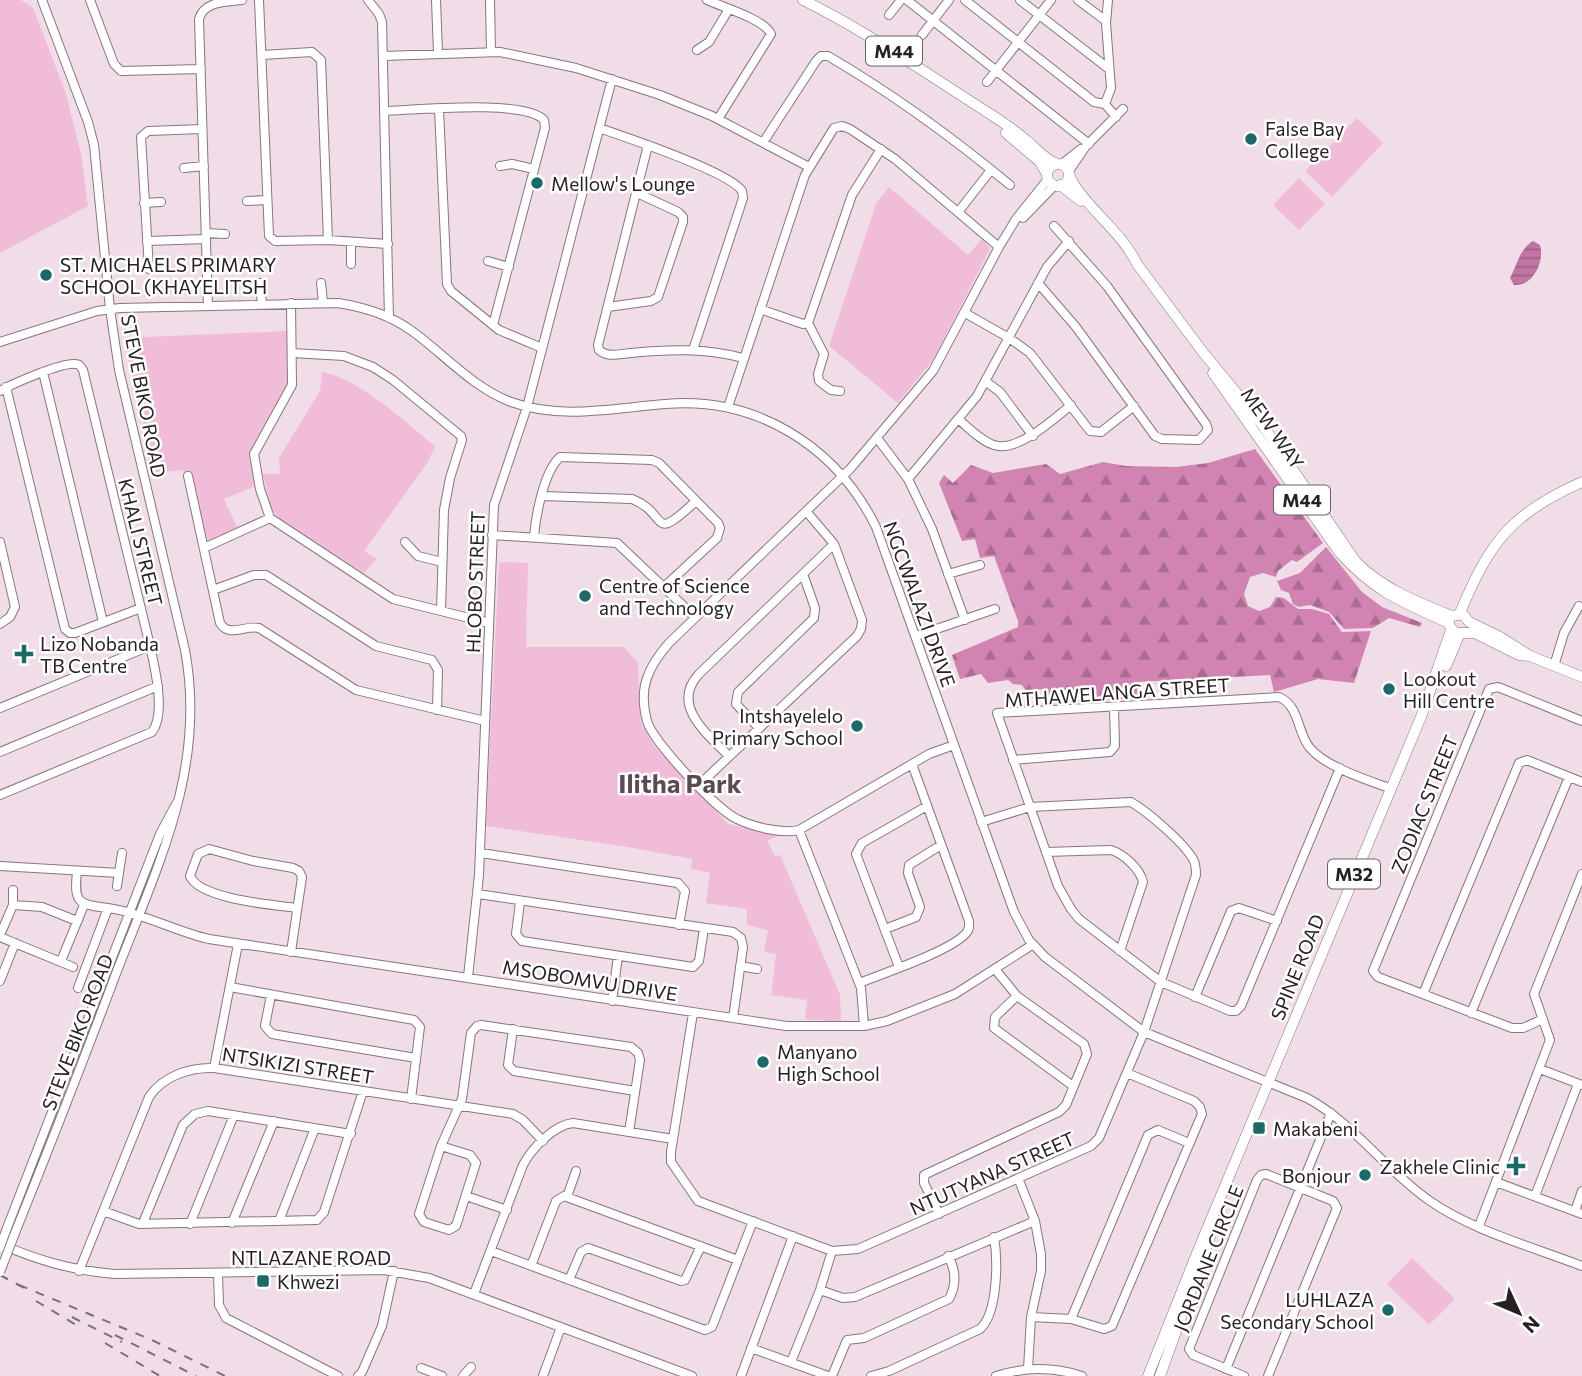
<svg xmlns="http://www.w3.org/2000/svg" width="1582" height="1376" viewBox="0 0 1582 1376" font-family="Commissioner,sans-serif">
  <defs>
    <pattern id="forest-firs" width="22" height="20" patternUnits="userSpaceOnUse" patternTransform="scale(1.75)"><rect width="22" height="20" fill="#d184b1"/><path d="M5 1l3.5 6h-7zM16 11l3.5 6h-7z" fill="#aa6c90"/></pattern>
    <pattern id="water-rules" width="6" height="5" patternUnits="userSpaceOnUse" patternTransform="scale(1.75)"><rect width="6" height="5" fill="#c175a2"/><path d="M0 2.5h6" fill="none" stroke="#9d6084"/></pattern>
  </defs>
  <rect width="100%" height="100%" fill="#f1dde7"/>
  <path fill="#f0bcd8" d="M0 0H21L33 8 65 91 81 154 88 206 0 253Z
    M1357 118 1383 143 1332 197 1305 171Z
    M1299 178 1325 204 1299 230 1273 205Z
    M889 187 968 255 982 239 990 249 933 360 898 403 829 346 876 204Z
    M287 331 288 386 251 454 258 485 224 499 238 529 211 540 200 539 183 470 155 473 123 338Z
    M322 372C362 380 403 421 435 446L428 462 364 551 377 559 364 573 279 518 271 508 263 474H280L279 458 320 391Z
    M499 562 528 563 526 647H624L638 663 641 723 653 744 728 824 779 835 767 841 775 856 780 855 840 995 841 1022 805 1019 807 1000 771 995 776 954 764 952 768 930 747 925V909L706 903 710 873 691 869 692 859 628 847 486 826Z
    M1412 1258 1455 1299 1429 1325 1387 1284Z"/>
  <path fill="url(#forest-firs)" d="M1255 449 1323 543 1297 562 1292 560 1278 571 1276 577 1263 573 1250 577 1244 594 1248 606 1259 611 1270 607 1276 597 1284 598 1298 609H1312L1329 614 1342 632 1371 631 1354 683 1318 679 1274 692 1270 675 1138 682 1137 698 1043 704V689L1026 691 1022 685 1013 684 1008 680 988 683 981 674 960 679 952 655 1018 627V621L994 556 980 558 975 539 962 541 939 483 944 475 953 483 971 465 993 473 1046 464 1060 474 1103 462 1126 466 1176 467 1208 463Z
    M1326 547 1362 592 1382 607 1422 623 1420 627 1389 618 1373 628 1344 629 1329 612 1310 605 1299 607 1293 604 1289 593 1281 590 1277 581 1300 573Z"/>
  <path fill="url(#water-rules)" d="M1533 241 1540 245C1545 261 1533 287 1514 285L1510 278C1517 266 1519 249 1533 241Z"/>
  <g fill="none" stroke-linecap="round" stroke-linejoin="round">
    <g stroke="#87757f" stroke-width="10">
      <path id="minor" d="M90 0 114 64 121 71 201 69
        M259 0 269 236 275 241 328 240 388 244
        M368 0 379 14 382 22 389 318
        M436 0 438 53
        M490 0 491 52
        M707 0C722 7 764 19 771 34L718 119
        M907 0 1089 144
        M965 0 1094 102 1105 104
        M1020 0 1109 69
        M1078 0 1106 21
        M1108 0 1106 23 1111 88 1105 104 1116 117
        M889 15 901 0
        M922 35 949 0
        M697 50 709 42 729 9
        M262 55 312 52 321 60 328 240
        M384 56 500 52 576 68 660 95 712 116 809 167
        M987 82 1051 0
        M439 109 447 284 451 291 499 330 542 348
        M384 111C415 110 525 99 544 120L545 128 493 325
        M599 128C625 137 730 172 742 191L743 198 693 350
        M764 141 816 61 821 56H828C893 94 952 137 1010 185
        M648 145 598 345 599 350C608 358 620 354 631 353 669 349 706 348 743 358
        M1062 164 1081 149
        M500 166 512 164 534 169
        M184 168 204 166
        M1069 171 1086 146 1123 109
        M247 201 266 200
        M144 203 161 202
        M959 211 991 170
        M1023 218 1055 185
        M206 233 225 234
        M147 241 206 239
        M488 261 509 267
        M351 264V242
        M207 265 227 267
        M149 269 141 137 148 131 202 129
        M260 283 262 304
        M321 283 323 302
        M1038 283 1076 327 1155 436 1162 439 1199 440 1208 430 1206 424 1107 286 1054 226
        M291 303 292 385 254 454 260 489 270 518 393 599 489 623
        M208 306 199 19C204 1 226 2 242 0
        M608 307 651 301 658 297 683 222V217L678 212 637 193
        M760 309 803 324 808 323
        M965 313 1009 338 1030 353 1090 431 1101 432 1134 406
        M808 323 852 195 881 149
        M808 323 824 354 818 374 819 381 831 390 840 391
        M0 342 97 311 120 308 338 303C364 307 390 315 412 331 445 355 472 387 511 402 561 420 614 408 665 404 756 396 836 446 876 527L1014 912 1029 940 1045 957 1144 1032 1307 1098C1355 1124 1385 1170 1430 1201 1473 1231 1533 1247 1582 1266
        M292 353 344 356 373 367 393 380 461 436 462 440 450 478 444 510 441 611
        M43 372 103 622
        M985 381 1000 392 1033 436
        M6 387 65 629 70 633H75L141 608
        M0 391C12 384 62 362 75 364 80 364 80 366 83 370L150 646C155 668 166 714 152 732L0 795
        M728 407 805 175 834 128 842 126 850 129 895 159 999 247
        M958 419C968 427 981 441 994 445 1017 453 1054 419 1071 405
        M877 438 908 479 932 529 965 620
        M188 476 220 623C229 638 244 625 259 628L356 690 485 721
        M908 479 977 396 1047 267 1069 241
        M542 496 632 499C670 514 649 545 696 501
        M492 535 617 543 695 617
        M534 536C536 515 544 471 560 457L652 460 659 463 718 523 720 528 717 538 664 587
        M0 542 15 607 10 617 0 624
        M405 542 418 556 442 562
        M204 548 270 518
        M948 574 980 565
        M213 590 254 575H266L376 646 432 660 438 670 437 710
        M916 636 995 609
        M1554 666 1564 633 1579 606
        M0 708 150 646
        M759 728 736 704 738 692 814 618 815 608 803 574
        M954 745 929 754 912 764 799 830C782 834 753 827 737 819 717 810 653 742 647 721 638 688 648 667 669 643L850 469 933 371 999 247 1016 219 1048 179
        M0 752 158 686
        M729 756C707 734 670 705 699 674L834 544
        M1013 760 1110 752 1115 746 1114 707
        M1340 768 1241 1006 1236 1011H1230L1161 982 1079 919 1071 909 1058 886 997 713 1279 697C1300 706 1297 733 1310 748 1326 767 1367 780 1389 788
        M699 785 857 636 861 629 862 620 834 544 806 511
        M799 830 861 988 864 1026
        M1046 852 1111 850C1124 854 1140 869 1143 882L1120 951
        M481 853 678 883 685 891 679 925
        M0 866 119 873
        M77 871C74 903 77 904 108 908
        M117 886 122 853
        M478 894 733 932 741 938 743 947 733 1018
        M520 902 516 934 522 941 693 967 699 961 704 928
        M13 905V890
        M885 929 916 917 920 907 908 873 909 865 941 845
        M0 935 13 905 42 907 77 921
        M0 937 73 967
        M291 952 302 877 299 871 293 868 253 861 209 849 198 854 190 876C199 899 274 905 297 908
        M61 961 84 905
        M740 966 757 969
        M899 967 856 854 862 843 927 806
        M468 977 479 875 494 505 527 407 612 79
        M0 981 15 943
        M859 983C882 974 954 950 967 932 970 928 969 926 969 921L912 764
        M230 987 414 1020 420 1027 411 1099
        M78 988 108 908C143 913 174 931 209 939L786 1026H864L887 1021 955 994 1032 945
        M1423 994 1519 763 1527 760 1582 782
        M271 995 265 1026 272 1034 416 1058
        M1017 996 995 1017 994 1028 1073 1086
        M1195 997 1231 911 1239 908 1277 921
        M612 1001 618 956
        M693 1013 671 1152V1162L698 1201 832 1251 858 1249 1091 1146 1099 1138 1144 1032 1196 875C1196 869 1196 864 1193 859 1183 842 1148 812 1131 802L1030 807 981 822
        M1471 1013 1569 777
        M1543 1019 1523 1028H1512L1378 977 1373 971 1489 689 1498 687 1582 721
        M513 1029 508 1065 514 1071 635 1091
        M214 1068 238 944
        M1540 1069 1582 1085
        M441 1146 470 1155 476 1163 456 1226 449 1230 424 1222 419 1214 441 1146 462 1099 471 1033 477 1026 481 1025 631 1047 638 1053 640 1060 629 1132
        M1018 1178 1035 1221 1041 1254V1271L1031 1317 1028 1369
        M1496 1182 1582 1214
        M466 1196 507 1210
        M1535 1196 1578 1084
        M567 1197 576 1171
        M103 1211 139 1224 317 1220 324 1212 363 1091
        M1575 1211 1582 1191
        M939 1214 924 1183V1175L1059 1112 1066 1105 1087 1054 1084 1044 1017 996 995 969
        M279 1221 315 1128
        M143 1223 183 1125 195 1114 208 1111 351 1134
        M232 1223 274 1121
        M190 1224 234 1115
        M1479 1226 1550 1040 1534 994 1582 874
        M7 1228 160 834 176 804
        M15 1233C50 1146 84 1059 117 971 158 865 207 767 185 650L119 370 110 309 94 145 88 122 42 0
        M0 1244C40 1261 71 1270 114 1274L384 1270 429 1278 692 1376
        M491 1251 705 1330 712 1327 753 1221
        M531 1266 556 1201 564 1196 738 1260
        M79 1271 149 1097C163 1076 190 1067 214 1068L513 1114 523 1120 543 1141
        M218 1273 219 1305 226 1318 338 1376
        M569 1280 581 1252 588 1248 681 1281 685 1280 701 1246
        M820 1290 843 1298 855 1297 1035 1221
        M474 1294 523 1165C532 1148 554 1125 573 1123L673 1139
        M1031 1317 1071 1319 1104 1329 1112 1326 1202 1114 1200 1107 1194 1101 1127 1073
        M1071 1319 1148 1135 1158 1130 1189 1143
        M751 1348 828 1376
        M791 1362 820 1290 832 1251
        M421 1368 442 1376
        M1226 1369 1331 1113
        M358 1376 362 1372 382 1326 394 1271
        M463 1376 471 1367
        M543 1376 561 1327
        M741 1376 793 1236
        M832 1376 847 1340 864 1338 949 1299C957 1284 956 1270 948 1256
        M871 1376 889 1371 980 1329C998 1313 998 1260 994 1237
        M996 1376C1024 1367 1054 1367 1082 1376
        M1244 1376 1193 1355 1189 1349 1257 1180 1261 1175 1266 1174 1333 1201 1337 1208 1268 1376"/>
    </g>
    <g stroke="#87757f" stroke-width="11">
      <path id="major" d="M803 0C868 32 927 74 987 112 1001 121 1015 130 1027 141 1037 149 1044 159 1057 164
        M1006 133 1040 162 1047 174
        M1047 175a11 11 0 1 1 22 0a11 11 0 1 1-22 0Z
        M1069 175C1084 207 1121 230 1137 264L1202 351 1261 423 1356 562C1383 589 1417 602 1452 616L1463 614 1469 622 1500 637 1530 656
        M1060 185 1081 201
        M1213 373 1340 553C1375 592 1402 602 1449 623
        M1460 613C1489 543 1511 513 1582 482
        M1449 625 1455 633H1475L1519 655 1530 656 1582 677
        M1446 666 1460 633
        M1148 1376 1197 1253 1421 717 1451 630
        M1160 1376 1210 1237"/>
    </g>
    <use href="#minor" stroke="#fff" stroke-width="8"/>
    <use href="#major" stroke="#fff" stroke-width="10"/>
    <path stroke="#7c7076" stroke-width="2" stroke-dasharray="9 9" stroke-linecap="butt" d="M0 1275 28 1290
      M19 1285 152 1340 225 1376
      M36 1301 78 1326
      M72 1317 122 1342
      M115 1335 196 1376
      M105 1343 160 1376"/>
    <g stroke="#87757f" stroke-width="10" stroke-linecap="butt">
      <path id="minor-bridge" d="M0 1247 7 1228
        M0 1272 15 1233"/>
    </g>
    <use href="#minor-bridge" stroke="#fff" stroke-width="8"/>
  </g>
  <g fill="#1d6969" stroke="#fff" stroke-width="2.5">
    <circle cx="1251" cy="139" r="7"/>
    <circle cx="537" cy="183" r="7"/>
    <circle cx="46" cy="275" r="7"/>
    <circle cx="585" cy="596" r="7"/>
    <path d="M20.5 643.5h7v7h7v7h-7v7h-7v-7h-7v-7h7z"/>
    <circle cx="1389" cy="689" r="7"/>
    <circle cx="857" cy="726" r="7"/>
    <circle cx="763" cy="1062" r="7"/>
    <rect x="1252" y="1121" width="14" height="14" rx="3.5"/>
    <path d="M1512.5 1155.5h7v7h7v7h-7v7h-7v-7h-7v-7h7z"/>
    <circle cx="1365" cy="1175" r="7"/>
    <rect x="256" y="1274" width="14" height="14" rx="3.5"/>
    <circle cx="1388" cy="1310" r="7"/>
  </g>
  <g text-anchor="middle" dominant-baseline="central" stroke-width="5" stroke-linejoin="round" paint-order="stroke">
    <g fill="#fff" stroke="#686366" stroke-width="2">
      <rect x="866" y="36.5" width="56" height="29" rx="5"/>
      <rect x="1274" y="485.5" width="56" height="29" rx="5"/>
      <rect x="1328" y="859.5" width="52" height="29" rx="5"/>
    </g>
    <g font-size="18" font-weight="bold" fill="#272024">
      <text x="894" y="51">M44</text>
      <text x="1302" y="500">M44</text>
      <text x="1354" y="874">M32</text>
    </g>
    <g font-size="19" fill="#272024" stroke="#fff" text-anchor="start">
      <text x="1265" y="128">False Bay<tspan x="1265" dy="22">College</tspan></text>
      <text x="551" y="183">Mellow's Lounge</text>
      <text x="60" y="264">ST. MICHAELS PRIMARY<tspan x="60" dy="22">SCHOOL (KHAYELITSH</tspan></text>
      <text x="599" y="585">Centre of Science<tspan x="599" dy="22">and Technology</tspan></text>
      <text x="40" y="643">Lizo Nobanda<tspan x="40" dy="22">TB Centre</tspan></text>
      <text x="1403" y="678">Lookout<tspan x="1403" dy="22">Hill Centre</tspan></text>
      <text x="843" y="715" text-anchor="end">Intshayelelo<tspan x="843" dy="22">Primary School</tspan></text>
      <text x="777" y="1051">Manyano<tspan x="777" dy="22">High School</tspan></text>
      <text x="1273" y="1128">Makabeni</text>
      <text x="1500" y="1166" text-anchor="end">Zakhele Clinic</text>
      <text x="1351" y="1175" text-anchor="end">Bonjour</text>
      <text x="277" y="1281">Khwezi</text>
      <text x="1374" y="1299" text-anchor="end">LUHLAZA<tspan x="1374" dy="22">Secondary School</tspan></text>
    </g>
    <g font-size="19" fill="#272024" stroke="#fff">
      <text transform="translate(144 396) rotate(79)">STEVE BIKO ROAD</text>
      <text transform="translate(1273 428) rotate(55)">MEW WAY</text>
      <text transform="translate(141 542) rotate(76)">KHALI STREET</text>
      <text transform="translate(475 582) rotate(-88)">HLOBO STREET</text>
      <text transform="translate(920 604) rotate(70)">NGCWALAZI DRIVE</text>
      <text transform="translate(1117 692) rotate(-4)">MTHAWELANGA STREET</text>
      <text transform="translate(1424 804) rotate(-68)">ZODIAC STREET</text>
      <text transform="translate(1297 967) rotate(-68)">SPINE ROAD</text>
      <text transform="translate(590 980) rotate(9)">MSOBOMVU DRIVE</text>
      <text transform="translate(77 1032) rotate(-69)">STEVE BIKO ROAD</text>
      <text transform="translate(298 1065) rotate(9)">NTSIKIZI STREET</text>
      <text transform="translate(992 1173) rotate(-24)">NTUTYANA STREET</text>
      <text x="311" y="1257">NTLAZANE ROAD</text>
      <text transform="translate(1208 1258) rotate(-68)">JORDANE CIRCLE</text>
    </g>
    <g font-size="26" font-weight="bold" fill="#5b4a53" stroke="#fff">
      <text x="680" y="782">Ilitha Park</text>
    </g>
  </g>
  <g transform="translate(1519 1313) rotate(134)" stroke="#ffffff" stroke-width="5" paint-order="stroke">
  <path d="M0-5L12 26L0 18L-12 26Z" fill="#272024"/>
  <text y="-10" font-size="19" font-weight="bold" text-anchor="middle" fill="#272024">N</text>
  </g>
</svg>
